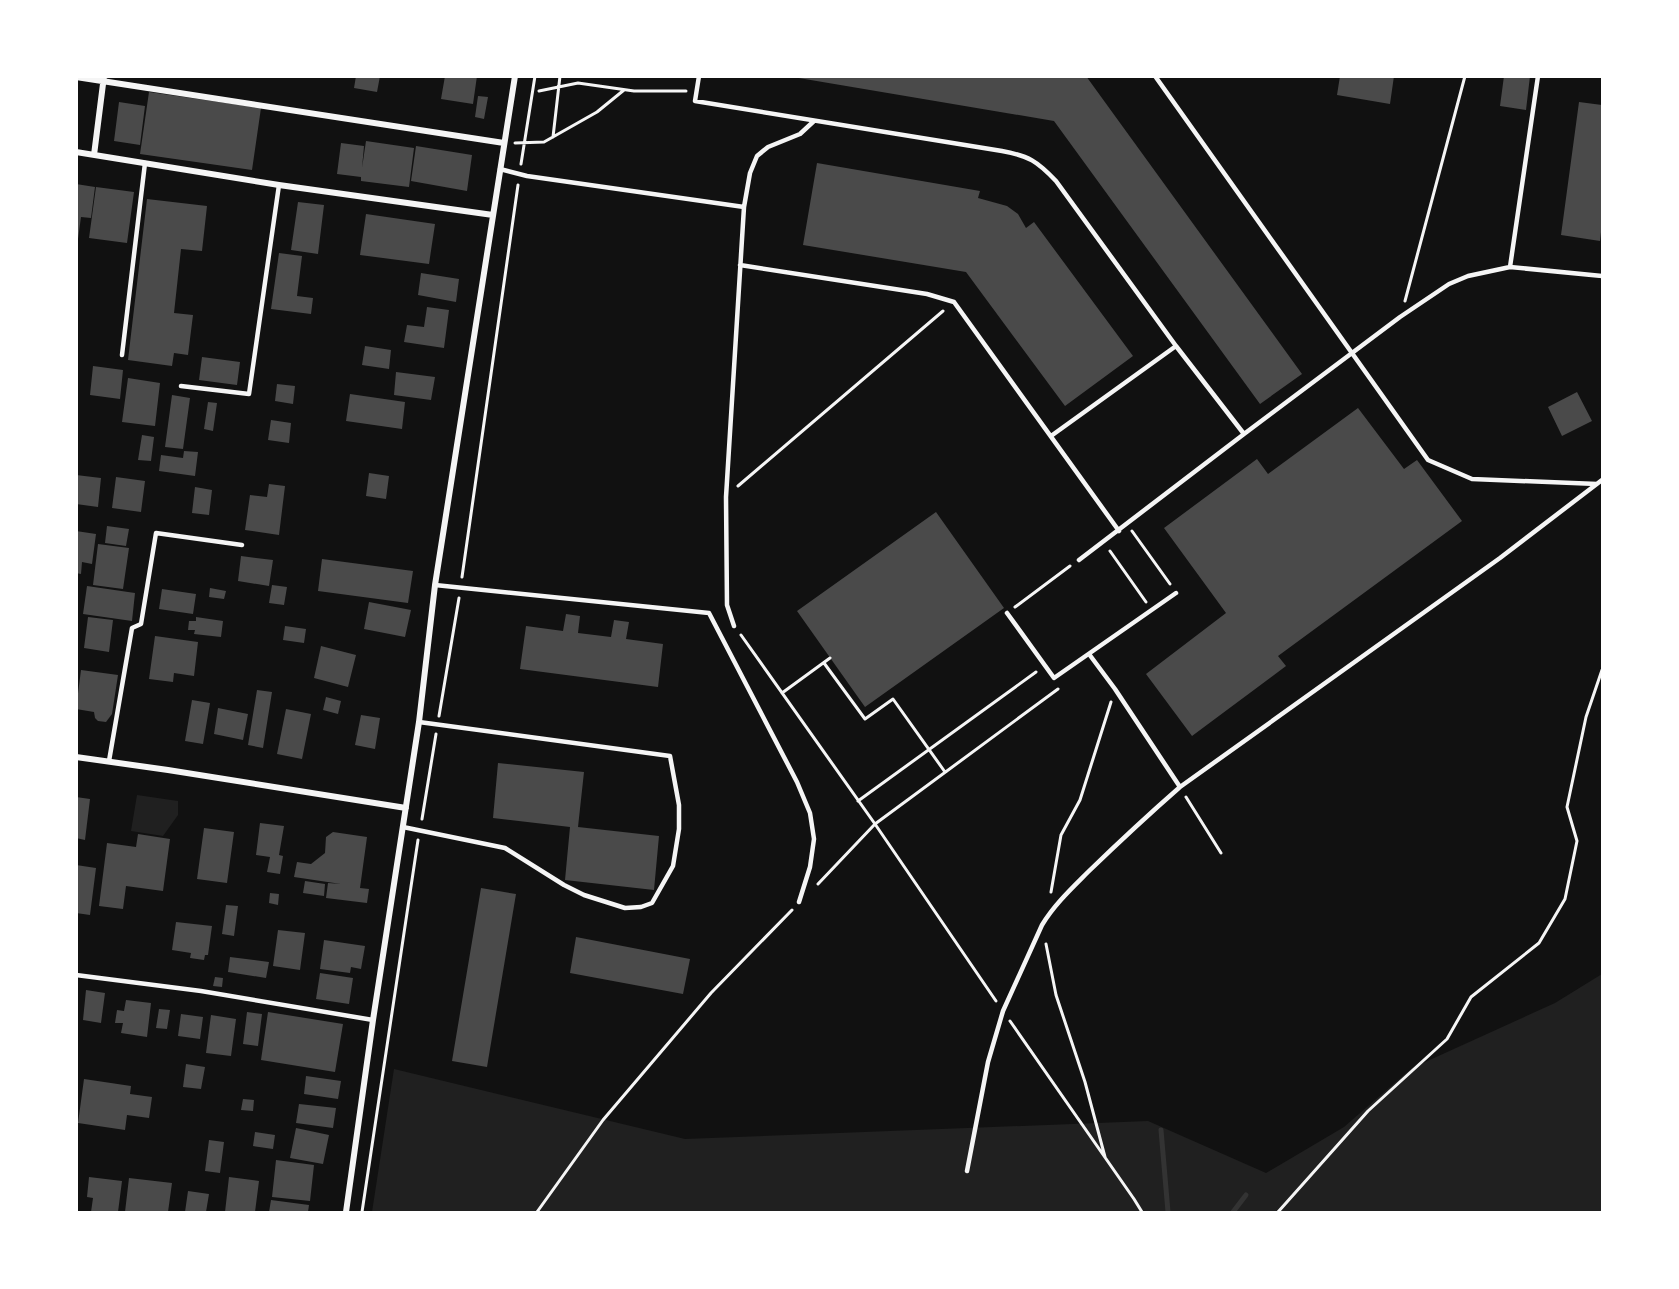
<svg xmlns="http://www.w3.org/2000/svg" width="1679" height="1289" viewBox="0 0 1679 1289" font-family="'PT Sans Narrow',sans-serif">
  <rect width="100%" height="100%" fill="#111"/>
  <path fill="#202020" d="M137 795 178 801V815L163 836 131 831Z
    M1602 974V1212H372L394 1069 685 1139 1148 1121 1266 1173 1344 1127 1412 1068 1555 1003Z"/>
  <g fill="none" stroke-linecap="round" stroke-linejoin="round">
    <path stroke="#333" stroke-width="5" d="M1161 1130 1168 1212
      M1233 1212 1246 1195"/>
  </g>
  <path fill="#4a4a4a" d="M356 76H380L377 92 354 88Z
    M445 76H477L473 104 441 99Z
    M787 76H1086L1302 374 1260 404 1054 121Z
    M1340 76H1394L1390 104 1337 95Z
    M1504 76H1530L1526 110 1500 106Z
    M149 92 261 108 252 170 140 154Z
    M478 96 488 97 484 119 475 117Z
    M119 102 145 106 140 145 114 141Z
    M1579 102 1602 105V223L1600 241 1561 235Z
    M366 141 414 148 409 187 361 181V177L337 174 341 143 364 146 362 168Z
    M416 146 472 155 467 191 411 181Z
    M817 163 980 191 978 198 1007 206 1018 214 1026 228 1034 222 1133 356 1065 406 966 272 803 245Z
    M76 184 95 187 91 218 81 217 78 239Z
    M96 187 134 192 127 243 89 238Z
    M147 199 207 206 202 251 181 249 174 313 193 315 188 355 174 353 172 366 128 360Z
    M298 202 324 205 318 254 291 250Z
    M366 214 435 224 429 264 360 255Z
    M279 253 302 256 297 296 313 298 311 314 271 309Z
    M421 273 459 279 456 302 418 295Z
    M427 307 449 310 444 348 404 342 407 325 424 327Z
    M365 346 391 350 389 369 362 365Z
    M202 357 240 362 237 385 199 380Z
    M93 366 123 370 120 399 90 395Z
    M396 372 435 377 431 400 394 395Z
    M128 378 160 383 155 426 122 422Z
    M277 384 295 386 293 404 275 401Z
    M1577 392 1592 421 1562 436 1548 407Z
    M350 394 405 402 402 429 346 421Z
    M172 395 190 398 183 449 165 447Z
    M208 402 217 403 213 431 204 429Z
    M1358 408 1404 469 1417 460 1462 521 1278 656 1286 666 1192 736 1146 674 1226 613 1164 528 1257 459 1268 474Z
    M271 420 291 423 289 443 268 440Z
    M142 435 154 437 151 461 138 460Z
    M184 451 198 452 195 476 159 471 161 455 183 458Z
    M369 473 389 476 386 499 366 496Z
    M76 475 101 478 98 507 76 504Z
    M116 477 145 481 141 512 112 508Z
    M269 484 285 486 279 535 245 530 250 495 267 497Z
    M195 487 212 490 209 515 192 513Z
    M936 512 1004 608 865 707 797 611Z
    M107 526 129 529 126 546 105 543Z
    M76 531 96 534 92 564 82 562 81 574 76 573Z
    M98 544 129 548 123 589 93 585Z
    M241 556 273 560 269 586 238 581Z
    M322 559 413 571 408 603 318 591Z
    M272 585 287 587 284 605 269 603Z
    M87 586 135 593 132 621 83 614Z
    M210 588 226 591 224 599 209 597Z
    M162 589 196 594 193 614 159 609Z
    M369 602 411 610 405 637 364 629Z
    M566 614 580 616 578 633 611 637 614 620 629 622 626 639 663 644 658 687 520 669 526 626 563 631Z
    M88 617 113 620 109 652 84 648Z
    M196 617 223 621 221 637 194 634 195 630H188L189 621H196Z
    M285 626 306 629 304 643 283 640Z
    M155 636 198 642 194 676 174 673 173 682 149 679Z
    M321 646 356 655 348 687 314 678Z
    M81 670 118 675 112 714 106 722 98 721 95 718 94 712 76 709Z
    M257 690 272 692 263 748 248 745Z
    M326 697 341 701 338 714 323 710Z
    M192 700 210 703 203 744 185 741Z
    M218 708 248 714 243 740 214 734Z
    M286 709 311 714 302 759 277 754Z
    M361 715 380 718 375 749 355 745Z
    M498 763 584 772 578 827 659 836 654 890 565 880 570 827 493 818Z
    M76 797 90 799 85 840 76 838Z
    M260 823 284 826 279 855 283 856 280 874 267 872 270 857 256 855Z
    M204 828 234 832 227 883 197 879Z
    M333 832 367 837 360 888 369 889 367 903 326 898 328 883 341 884 294 877 297 862 311 864 325 853 326 837Z
    M138 834 170 839 163 891 126 886 123 909 99 906 107 843 136 847Z
    M76 865 96 868 90 915 76 913Z
    M305 881 325 884 324 896 303 893Z
    M481 888 516 894 487 1067 452 1061Z
    M270 893 279 894 278 905 269 903Z
    M226 905 238 906 234 936 222 934Z
    M176 922 212 926 208 955H205L204 960 190 958 191 953 172 950Z
    M278 930 305 933 300 970 273 966Z
    M576 937 690 959 683 994 570 973Z
    M324 940 365 946 361 969 351 967 350 973 320 969Z
    M230 957 269 962 266 978 228 972Z
    M320 973 353 978 349 1004 316 999Z
    M215 977 223 978 222 987 213 986Z
    M86 990 105 993 101 1023 83 1020Z
    M126 1000 151 1003 147 1037 121 1033 123 1023H115L117 1010 124 1011Z
    M159 1009 170 1010 167 1029 156 1028Z
    M247 1012 262 1014 258 1046 243 1044Z
    M268 1012 343 1024 335 1072 261 1060Z
    M181 1014 203 1017 200 1039 178 1036Z
    M211 1015 236 1019 231 1056 206 1053Z
    M186 1064 205 1067 201 1089 183 1087Z
    M306 1076 341 1081 338 1099 304 1094Z
    M84 1079 131 1086 130 1094 152 1097 149 1118 127 1115 125 1130 78 1123Z
    M243 1099 254 1100 253 1111 241 1110Z
    M299 1104 336 1108 333 1128 296 1123Z
    M296 1128 329 1135 323 1164 290 1158Z
    M255 1132 275 1135 273 1149 253 1146Z
    M209 1140 224 1142 220 1173 205 1171Z
    M276 1160 314 1165 310 1201 272 1197Z
    M89 1177 122 1181 118 1212H91L93 1198 87 1197Z
    M229 1177 259 1181 255 1212H225Z
    M129 1178 172 1183 168 1212H125Z
    M188 1191 209 1194 206 1212H185Z
    M271 1200 309 1205 308 1212H269Z"/>
  <g fill="none" stroke-linecap="round" stroke-linejoin="round">
    <path stroke="#f5f5f5" stroke-width="3" d="M539 91 578 83 634 91H686
      M553 137 560 76
      M515 143 544 142 597 112 624 90
      M521 164 535 76
      M1405 301 1465 76
      M738 486 943 311
      M1132 531 1170 584
      M1110 551 1146 602
      M462 577 518 185
      M1015 607 1070 566
      M741 635 875 824 996 1001
      M824 663 865 719 893 699 945 772
      M782 693 830 658
      M439 716 459 598
      M1186 797 1221 853
      M858 801 1036 672
      M422 819 436 734
      M818 884 875 824 1058 689
      M1051 892 1061 835 1080 800 1111 702
      M1046 944 1056 995 1085 1082 1105 1157
      M1010 1021 1134 1199 1142 1212
      M362 1212 418 840
      M537 1212 603 1120 711 993 792 910
      M1278 1212 1368 1111 1447 1039 1471 997 1539 943 1565 899 1577 841 1567 807 1586 717 1602 670"/>
    <path stroke="#f5f5f5" stroke-width="4.5" d="M699 76 695 101 1002 151C1029 156 1037 161 1056 181L1176 346 1244 434
      M1155 76 1428 460 1472 479 1597 484
      M500 169 527 176 744 207
      M740 265 927 294 954 302 1119 531
      M1510 267 1538 76
      M122 355 145 163
      M181 386 249 394 279 185
      M1051 436 1176 346
      M1079 560 1244 434 1400 317 1449 284 1468 276 1510 267 1602 276
      M435 585 709 613 797 782 810 813 814 839 810 867 799 902
      M1007 613 1054 678 1176 593
      M734 626 727 605 726 497 744 207 750 173 757 156 768 147 800 134 814 121
      M1089 654 1115 689 1180 787 1500 558 1602 480
      M109 761 132 628 141 624 156 533 242 545
      M403 827 505 848 564 885 584 895 625 908 641 907 652 903 673 866 679 829V805L670 756 419 722
      M76 975 201 991 373 1020
      M967 1171 988 1062 1003 1011 1042 925C1054 905 1071 889 1088 872 1118 843 1148 815 1180 787"/>
    <path stroke="#f5f5f5" stroke-width="6" d="M76 77 504 143
      M76 152 279 185 493 215
      M94 155 104 76
      M76 757 168 770 406 808
      M346 1212 373 1020 419 722 435 585 515 76"/>
  </g>
  <rect width="1679" height="1289" fill="none" stroke="#ffffff" stroke-width="156"/>
</svg>
